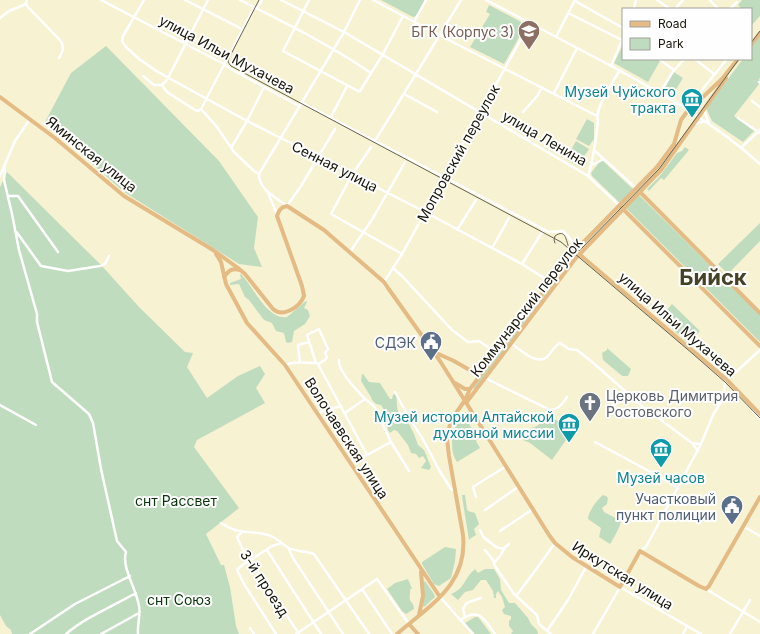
<svg xmlns="http://www.w3.org/2000/svg" width="760" height="634" viewBox="0 0 760 634" font-family="Inter,sans-serif">
  <rect width="100%" height="100%" fill="#f7f2d2"/>
  <path fill="#c0dcbe" d="M381 0H425L416 16 413 17Z
    M742 0H760V16L751 26V9H742L738 5Z
    M489 5 523 23 522 32 504 64 470 47 490 14 486 12Z
    M760 35V78L759 79 760 83 734 116 754 131 743 142 712 121 706 108 743 59H751V48Z
    M623 45V59H657L660 61 648 82 614 63Z
    M106 46 219 161 258 217 254 248 262 267 239 264 124 192 45 122 71 73Z
    M674 72 683 78 672 96 663 90Z
    M587 119 594 123V139L589 146 576 139Z
    M576 141 589 149 578 166 566 159Z
    M685 147 689 150 664 180 661 178 649 191 647 189 659 177 677 153 682 151Z
    M601 160 603 161 633 189 620 203 592 176 591 173Z
    M7 172 102 266 139 307 185 352 193 353 187 367 207 398 238 376 260 366 265 374 256 388 265 403 197 440 194 447 239 508 206 534 221 565H224L230 587 236 626 239 634H12L11 630 6 626 0 615V187Z
    M639 195 760 315V342L626 208Z
    M760 223V241L728 274 718 264Z
    M241 274C253 286 267 320 287 317L306 301 307 302 304 308 308 310 310 316 305 324 294 331 292 342 288 343 286 342 284 333 276 331 272 323 264 320 249 300 245 297 239 284 230 285V283L241 279 240 275Z
    M550 285 552 286 475 389 473 388Z
    M672 304 700 331 688 343 660 318Z
    M607 348 631 369 628 376H623L621 375 603 360 602 353 607 350Z
    M362 374H363L369 382 380 383 390 399H392L393 395 395 394 397 397C396 407 398 411 401 420L408 422 414 434 418 445 424 450 431 467 429 470 421 468 426 461 423 456 419 458 416 454 411 453 408 445 397 431 394 430 390 433C385 428 388 421 386 414 385 411 383 408 381 405L376 404 372 400 371 397 361 381Z
    M462 412H466L471 419 469 424 478 437 476 441 480 448 457 462C447 448 454 425 462 412Z
    M548 417H551L573 430 552 460 530 443 523 440 531 428 537 426Z
    M462 495H465L467 509 468 511 475 513 479 524 474 529 476 535 471 538 469 540 463 503Z
    M603 495 606 496 608 498 607 504 602 508 604 512 621 521C621 525 613 540 610 544L599 537 601 528 588 519C588 512 597 500 603 495Z
    M445 547 456 549 455 561 451 578 439 586 434 584 422 564V562Z
    M475 569 478 573 485 569H494L500 579 501 590 509 603H515L528 618 531 624 537 630 538 634H511L513 631 509 626V621L511 619V616L504 614 502 610 505 607 502 597 498 591 496 594V598H494L493 591 486 580H481L473 590 465 592 458 600 451 594C465 589 464 578 475 569Z
    M408 579 412 589H410C411 595 407 599 413 604L414 609 406 614 402 611 387 589 395 583Z
    M425 581 434 594 435 597 424 607 423 606 424 582Z
    M475 617H478L491 634H475L465 623Z"/>
  <g fill="none" stroke-linecap="round" stroke-linejoin="round">
    <path stroke="#fff" stroke-width="2.5" d="M27 0 26 3 27 6 58 38 62 43 63 50 59 58
      M101 0 224 64 229 68 299 106
      M144 0 123 36 122 41 126 47 139 59 158 72 247 121 275 135 425 212 522 264 555 285
      M185 0 242 29
      M240 0C284 22 330 45 371 73
      M281 0 344 32 588 176 619 205
      M309 0 283 51 358 91H360L383 54 403 16
      M373 0 439 35 597 116
      M486 0C525 20 563 41 602 61 657 91 713 121 760 164
      M657 0 670 9
      M710 0 718 9
      M575 1 623 28
      M257 9 262 0
      M634 9 636 0
      M675 9 683 0
      M730 9 737 2
      M568 13 622 40
      M0 18 9 11 26 4
      M414 22 426 0
      M556 37 575 0
      M659 59 674 70
      M695 59 714 74
      M611 66 623 38
      M143 76 154 85H162L167 92 195 110 198 111 201 109 217 127 234 152 254 171 259 174
      M759 82 760 83
      M162 85 167 80 208 0
      M554 93 577 48
      M660 93 672 73 684 59
      M404 94 437 112
      M752 101 760 107
      M301 102 549 232 563 231 568 236 576 249
      M691 107 701 91 727 59
      M201 109 254 7
      M705 109V113L709 123
      M523 112 538 95 542 87
      M331 117 347 86
      M738 118 760 133
      M694 124 702 122H705
      M375 141 461 0
      M371 147 352 175 331 214 402 254
      M742 147 760 130
      M231 148 247 121 264 87
      M595 151 637 189
      M592 165 604 159
      M4 166 5 169 4 180 12 214 19 250 37 314V322L52 382 89 414 93 423 101 469 117 541 126 552C121 567 137 590 139 606 141 615 137 624 138 634
      M259 174 344 32 360 0
      M259 174C258 189 277 198 287 206L301 186 335 129
      M0 176 15 141 30 119
      M588 176C594 158 596 139 598 120 594 109 614 80 620 70
      M267 191 277 214
      M8 196H18L58 252
      M457 230 476 200
      M16 232 18 234 41 266 68 271 100 266 105 264 109 256
      M492 248 509 218
      M350 252 373 218 405 162
      M522 264 544 229
      M393 268 403 277 452 330 468 342 479 341 497 353
      M384 282 402 254 530 23
      M511 343C519 349 537 366 547 357 552 352 554 346 560 343L569 349 577 350 591 361 642 406 692 443
      M339 360C338 372 358 391 365 399
      M300 363 298 345 309 342
      M316 363 307 335 319 329 328 349 325 353 327 357 325 360 318 364
      M285 365C295 361 306 363 316 363L318 364 367 455
      M485 378 550 410C558 410 563 404 567 397
      M395 392 408 416 424 441 439 470 451 489 455 491
      M0 405 36 425
      M755 409 753 411 760 419
      M317 413 341 406
      M345 413 365 399 374 406 391 442 409 471
      M595 442 660 477 678 488
      M698 451 692 443 701 444
      M350 462 367 455 391 442
      M476 497 473 487 476 485 505 467
      M485 510 518 487
      M221 523C238 535 250 530 268 535 277 537 281 544 289 548 297 552 306 551 314 554L369 634
      M743 526 760 536
      M480 530 484 538C491 541 495 550 504 548L509 544
      M500 531 533 509
      M242 532 237 537 242 548 299 634
      M288 547 293 558 343 634
      M267 550 321 634
      M485 550 493 560 495 566 514 594 537 615 539 624 551 634
      M640 551 646 547 701 444 713 415 724 397 725 382 760 350
      M494 563 500 556 504 549
      M362 589 392 634
      M706 589 760 622
      M516 596 532 575 555 543
      M440 597 473 634
      M465 617 463 609 466 604 469 602 481 598
      M460 620C480 607 484 619 495 634
      M250 628 254 634
      M547 631 568 600 586 567
      M30 634 75 604 130 576
      M66 634C86 617 113 606 136 593
      M101 634 139 613
      M276 634 244 584 237 570 241 566 272 546 282 543
      M296 634 377 579 409 624
      M593 634 620 587 701 634
      M683 634 687 627
      M730 634 750 600"/>
    <path stroke="#e4bb85" stroke-width="4" d="M751 45 760 33
      M0 97 55 138 124 196 213 250 238 268 245 274 273 309C283 318 300 307 304 296L302 286 277 216C279 210 281 207 287 206L324 230 384 282 388 288 440 361 549 535 555 543 572 557 620 587 640 551 699 586 706 589 709 586 760 497
      M640 192 760 313
      M621 207 760 346
      M216 254 221 262 226 284 247 323 285 365 440 597
      M579 254 727 380 760 414
      M224 277C229 270 232 268 240 270
      M434 352 454 361 480 376
      M455 383 465 389H470
      M466 403 575 259 661 170 726 78
      M419 615 423 596 421 572
      M409 624 418 634
      M397 634C430 605 468 585 463 535L449 456 447 439 449 428 452 419 465 400 470 389 571 255 657 167 674 144 681 120 686 113 722 79 738 59"/>
    <path stroke="#666350" stroke-width="1" d="M259 0 229 58 228 62 231 66 561 242 693 354 725 382 760 418
      M751 43 760 31
      M555 243 554 240 555 236C566 228 566 241 569 248
      M572 250 576 251 580 250 659 169 739 59"/>
  </g>
  <defs>
    <g id="university-pin" transform="scale(1.15)"><path d="M0 17L-7.5 6A9.5 9.5 0 1 1 7.5 6Z" fill="#8d6e63" stroke="#fefefe"/><path d="M0-5L7-2L0 1L-7-2ZM-4 1L0 2.5L4 1V4Q0 6-4 4Z" fill="#fff"/></g>
    <g id="museum-pin" transform="scale(1.15)"><path d="M0 17L-7.5 6A9.5 9.5 0 1 1 7.5 6Z" fill="#0f9aa8" stroke="#fefefe"/><path d="M0-6L6-3V-2H-6V-3ZM-5-1h2V3h-2ZM-1-1h2V3h-2ZM3-1h2V3H3ZM-6 4H6V6H-6Z" fill="#fff"/></g>
    <g id="civic-pin" transform="scale(1.15)"><path d="M0 17L-7.5 6A9.5 9.5 0 1 1 7.5 6Z" fill="#5c6f8a" stroke="#fefefe"/><path d="M-.6-6.5H3V-4.5H.6V-3L4-1V1h2V6H-6V1h2V-1L-.6-3ZM-1.2 2.5V6h2.4V2.5Z" fill="#fff"/></g>
    <g id="church-pin" transform="scale(1.15)"><path d="M0 17L-7.5 6A9.5 9.5 0 1 1 7.5 6Z" fill="#6b7280" stroke="#fefefe"/><path d="M-1.2-6h2.4v3.5h3.3v2.4h-3.3V6h-2.4V-.1h-3.3v-2.4h3.3Z" fill="#fff"/></g>
  </defs>
  <g fill-rule="evenodd">
    <use href="#university-pin" x="529" y="31"/>
    <use href="#museum-pin" x="692" y="99"/>
    <use href="#civic-pin" x="431" y="342"/>
    <use href="#church-pin" x="590" y="403"/>
    <use href="#museum-pin" x="569" y="424"/>
    <use href="#museum-pin" x="661" y="449"/>
    <use href="#civic-pin" x="732" y="506"/>
  </g>
  <g text-anchor="middle" dominant-baseline="central" stroke-width="4" stroke-linejoin="round" paint-order="stroke">
    <g font-size="14" fill="#785e54" stroke="#fefefe" text-anchor="end">
      <text x="514" y="31">БГК (Корпус 3)</text>
    </g>
    <g font-size="14" fill="#171509" stroke="#fefefe">
      <text transform="translate(227 54) rotate(28)">улица Ильи Мухачева</text>
      <text transform="translate(545 138) rotate(30)">улица Ленина</text>
      <text transform="translate(458 153) rotate(-61)">Мопровский переулок</text>
      <text transform="translate(92 154) rotate(39)">Яминская улица</text>
      <text transform="translate(335 166) rotate(27)">Сенная улица</text>
      <text transform="translate(526 307) rotate(-52)">Коммунарский переулок</text>
      <text transform="translate(678 324) rotate(41)">улица Ильи Мухачева</text>
      <text transform="translate(347 438) rotate(57)">Волочаевская улица</text>
      <text transform="translate(623 575) rotate(32)">Иркутская улица</text>
      <text transform="translate(265 583) rotate(57)">3-й проезд</text>
    </g>
    <g font-size="14" fill="#0d838f" stroke="#fefefe" text-anchor="end">
      <text x="676" y="91">Музей Чуйского<tspan x="676" dy="16">тракта</tspan></text>
      <text x="554" y="416">Музей истории Алтайской<tspan x="554" dy="16">духовной миссии</tspan></text>
      <text x="661" y="477" text-anchor="middle">Музей часов</text>
    </g>
    <g font-size="14" fill="#4e5e75" stroke="#fefefe" text-anchor="end">
      <text x="416" y="342">СДЭК</text>
      <text x="716" y="498">Участковый<tspan x="716" dy="16">пункт полиции</tspan></text>
    </g>
    <g font-size="14" fill="#5b616d" stroke="#fefefe" text-anchor="start">
      <text x="606" y="395">Церковь Димитрия<tspan x="606" dy="16">Ростовского</tspan></text>
    </g>
    <g font-size="14" fill="#093509" stroke="#fefefe">
      <text x="176" y="500">снт Рассвет</text>
      <text x="179" y="599">снт Союз</text>
    </g>
    <g font-size="22" font-weight="bold" fill="#464227" stroke="#fefefe">
      <text x="713" y="277">Бийск</text>
    </g>
  </g>
  <rect x="622" y="8" width="130" height="52" fill="#fefefe" stroke="#a2a19c"/>
  <rect x="630" y="21" width="20" height="6" fill="#e4bb85" stroke="#a2a19c"/>
  <text x="658" y="28" font-size="12" fill="#171509">Road</text>
  <rect x="630" y="38" width="20" height="12" fill="#c0dcbe" stroke="#a2a19c"/>
  <text x="658" y="48" font-size="12" fill="#171509">Park</text>
</svg>
